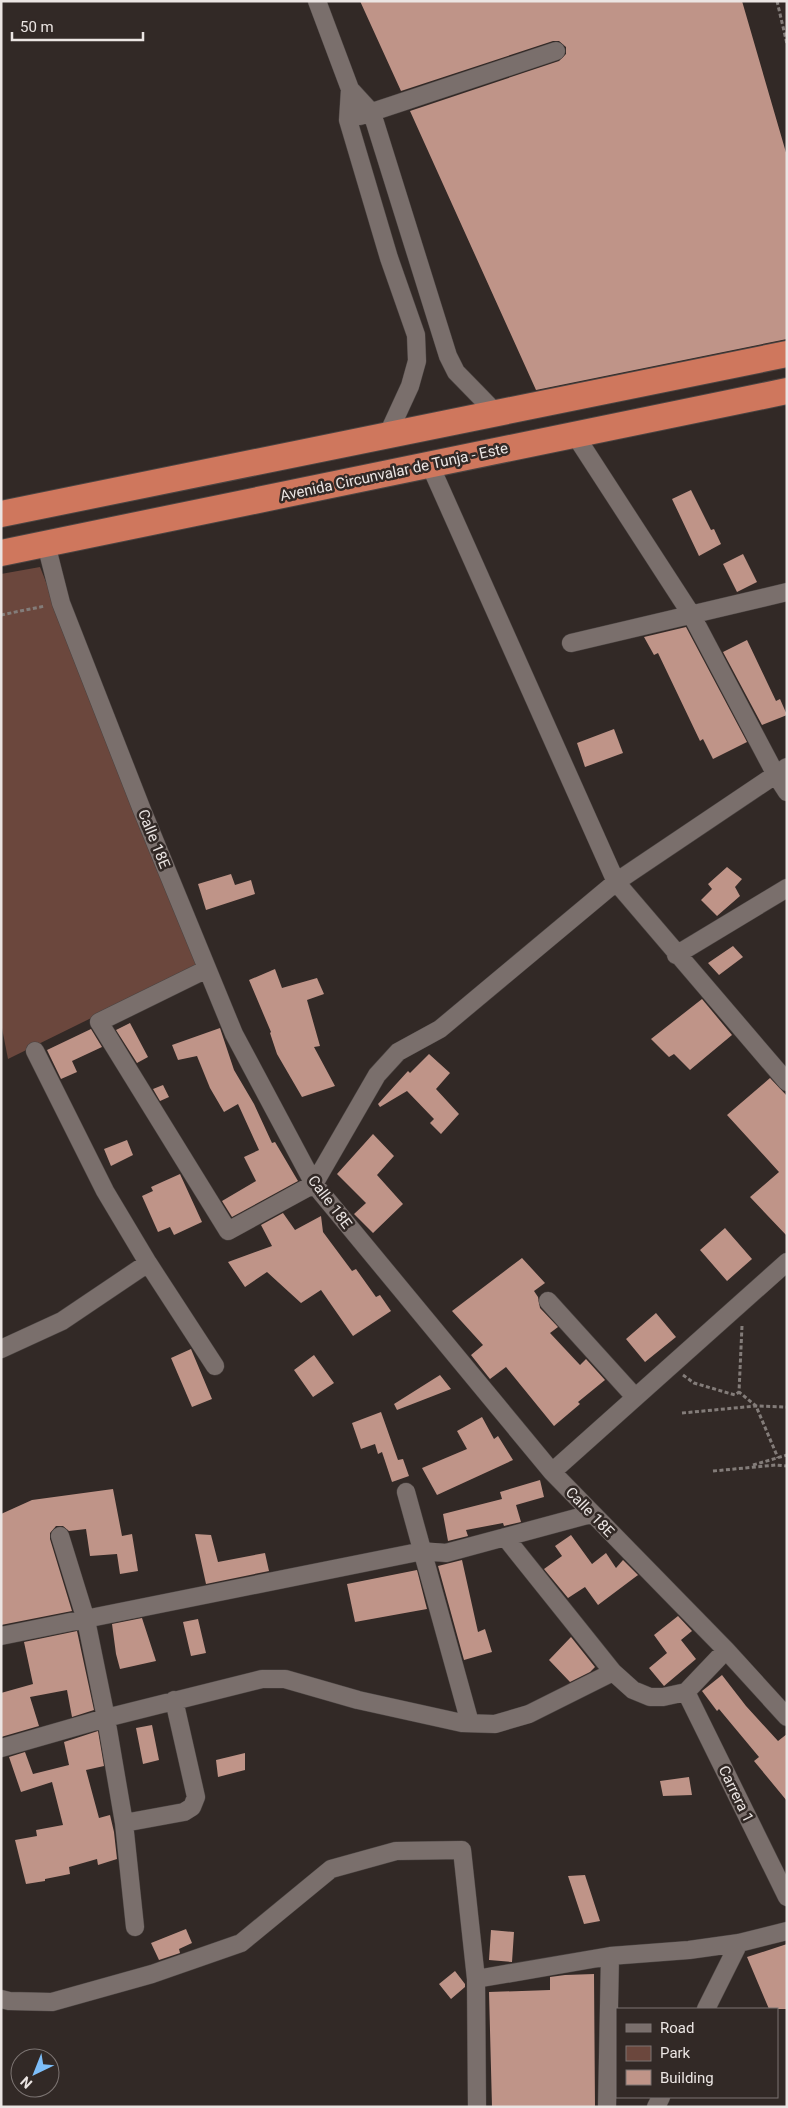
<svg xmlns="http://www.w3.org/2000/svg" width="788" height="2108" viewBox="0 0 788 2108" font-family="Roboto,sans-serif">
  <rect width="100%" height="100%" fill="#322926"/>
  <path fill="#6b473d" d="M40 567 199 965 8 1059 1 1023V574Z"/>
  <path fill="#bf9488" d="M360 1H742L787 156V339L536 390 410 111 559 61 566 54V47L559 41H553L401 91Z
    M691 490 711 530 714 529 721 544 699 556 672 499Z
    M743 554 757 582 737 592 723 564Z
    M686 627 747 742 713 759 703 739 700 741 658 653 654 655 644 637Z
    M747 640 776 701 780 699 787 715 762 725 723 652Z
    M614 729 623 753 585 767 577 743Z
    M727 867 742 879 735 887 740 896 717 916 701 900 712 889 708 884Z
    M231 874 235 885 251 880 255 894 206 910 198 884Z
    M733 946 743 957 719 975 708 963Z
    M275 969 282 988 317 978 324 994 307 1000 320 1046 314 1047 335 1086 302 1097 277 1054 270 1033 271 1032 249 980Z
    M702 999 732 1035 690 1070 674 1054 669 1057 651 1039Z
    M130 1023 148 1057 137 1063 116 1030Z
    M220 1028 234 1070 254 1104 272 1143 275 1142 298 1181 232 1217 222 1201 256 1181 244 1157 259 1150 238 1104 224 1112 210 1088 197 1056 178 1060 172 1045Z
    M91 1029 102 1047 72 1061 77 1072 61 1079 47 1050Z
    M429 1054 450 1073 436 1089 459 1114 441 1134 430 1123 434 1119 407 1091 380 1107 378 1104 408 1071 410 1073Z
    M770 1078 787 1096V1236L750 1197 779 1172 727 1115Z
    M163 1085 169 1097 160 1101 153 1089Z
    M373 1134 394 1156 377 1175 403 1204 373 1233 354 1214 366 1203 337 1174Z
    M127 1140 133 1155 111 1166 104 1149Z
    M180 1174 202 1222 174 1235 170 1227 158 1232 142 1196 153 1191 151 1187Z
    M283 1213 295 1230 321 1216 323 1232 352 1271 356 1269 376 1297 380 1295 391 1311 353 1336 321 1290 301 1303 267 1272 245 1287 228 1262 272 1246 261 1225Z
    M725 1228 752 1259 727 1281 700 1250Z
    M522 1258 545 1283 534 1291 538 1297 540 1308 558 1327 550 1333 580 1365 586 1359 605 1380 578 1402 580 1404 554 1426 506 1367 490 1379 471 1355 483 1345 452 1311Z
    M656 1313 676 1337 645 1362 626 1339Z
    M191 1349 212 1399 192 1407 171 1358Z
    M314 1355 334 1383 313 1397 294 1370Z
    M440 1375 451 1389 397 1410 394 1404Z
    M381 1412 398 1460 403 1459 409 1476 392 1482 382 1452 378 1454 375 1444 361 1449 352 1423Z
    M482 1417 494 1439 498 1436 513 1460 437 1495 422 1468 467 1449 457 1431Z
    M540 1480 544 1497 516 1505 521 1522 504 1526 503 1523 466 1530 468 1536 448 1541 443 1514 502 1499 500 1492Z
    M113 1489 122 1536 132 1534 138 1571 120 1574 117 1554 90 1556 86 1529 69 1531 63 1526H56L50 1533V1539L72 1611 1 1625V1514L32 1500Z
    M195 1534 211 1535 218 1562 265 1553 269 1571 206 1584Z
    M571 1535 592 1564 606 1553 616 1568 623 1560 639 1576 638 1575 598 1605 585 1587 568 1598 544 1569 562 1556 555 1546Z
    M462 1560 478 1632 485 1629 492 1652 464 1660 438 1566Z
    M417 1570 427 1609 355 1622 347 1584Z
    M678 1616 692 1631 681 1640 696 1659 664 1686 649 1668 667 1653 654 1635Z
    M142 1618 156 1661 120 1669 116 1654 112 1624Z
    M198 1619 206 1653 191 1656 183 1622Z
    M77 1631 94 1710 72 1717 67 1690 30 1697 39 1726 1 1737V1693L33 1684 24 1642Z
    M571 1637 595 1667 590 1672 570 1682 549 1660Z
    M722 1675 746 1706 778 1741 787 1734V1801L754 1761 759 1757 719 1709 717 1711 702 1691Z
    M152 1725 159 1760 143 1764 136 1728Z
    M98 1731 104 1766 86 1770 99 1818 110 1815 114 1832 117 1859 98 1865 97 1859 69 1867 70 1874 45 1879V1881L26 1884 15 1840 37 1836 36 1830 63 1825 52 1782 21 1792 9 1757 25 1752 33 1774 69 1765 64 1742Z
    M245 1753V1770L218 1777 216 1760Z
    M689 1777 692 1795 663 1796 660 1781Z
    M585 1875 600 1921 584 1924 568 1876Z
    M186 1929 192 1943 179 1949 180 1953 159 1960 151 1943Z
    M491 1930 514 1932 512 1962 489 1960Z
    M787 1944V2009H769L747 1957Z
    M455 1971 465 1984V1987L451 1999 439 1984Z
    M594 1974 595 2107H492L489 1992 550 1990V1977L565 1975Z"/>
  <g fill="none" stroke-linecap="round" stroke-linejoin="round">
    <g stroke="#4b4442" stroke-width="19">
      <path id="minor" d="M317 1 350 89 372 113 448 356 456 372 496 413
        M350 89 348 120 389 258 416 335 417 361 410 386 387 436
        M360 116 556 51
        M575 435 691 614 776 775 787 792
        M430 465 616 882 787 1082
        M46 544 61 603 142 810 234 1034 314 1184 552 1472 726 1650 787 1717
        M571 643 787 592
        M676 955 787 888
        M207 969 99 1022 228 1231 314 1184 377 1075 398 1052 440 1029 616 882 787 767
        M35 1051 105 1191 148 1263 215 1366
        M548 1301 635 1397
        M1 1349 62 1321 148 1263
        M552 1472 787 1262
        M406 1492 470 1723
        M60 1536 86 1620 106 1718 124 1823 135 1927
        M505 1537 613 1672 633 1690 650 1697H663L686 1692 726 1650
        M1 1636 423 1551 446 1553 591 1514
        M686 1692 787 1897
        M1 1748 106 1718 262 1679H285L358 1700 462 1723 495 1724 529 1714 613 1672
        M124 1823 184 1812 192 1807 196 1797 174 1700
        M476 1979 610 1956 689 1950 739 1943 787 1931
        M1 1999 9 2001 52 2002 152 1974 241 1943 331 1869 396 1851 462 1850 476 1979 477 2107
        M706 2009 739 1943
        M607 2107 610 1956
        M656 2107 661 2097"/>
    </g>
    <g stroke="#4b4442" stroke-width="28">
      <path id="highway" d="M1 514 787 354
        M1 553 787 391"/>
    </g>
    <path stroke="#837c79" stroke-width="3" stroke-dasharray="4 2.5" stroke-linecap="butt" d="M777 1 787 44
      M1 615 45 606
      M742 1326 739 1392 756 1406 778 1458
      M683 1375 694 1383 735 1395 739 1392
      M682 1413 756 1406 787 1407
      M753 1465 787 1455
      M713 1471 776 1465 787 1466"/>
    <use href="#minor" stroke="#7a6f6c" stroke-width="18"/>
    <use href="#highway" stroke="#cf775d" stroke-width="26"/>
  </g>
  <g text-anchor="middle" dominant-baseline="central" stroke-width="5" stroke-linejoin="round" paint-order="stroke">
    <g font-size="15" fill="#ebe5e3" stroke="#322926">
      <text transform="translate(394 472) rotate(-12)">Avenida Circunvalar de Tunja - Este</text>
      <text transform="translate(154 839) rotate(68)">Calle 18E</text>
      <text transform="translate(330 1202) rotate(53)">Calle 18E</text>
      <text transform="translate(590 1512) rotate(46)">Calle 18E</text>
      <text transform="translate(736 1794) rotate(64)">Carrera 1</text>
    </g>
  </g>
  <rect width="788" height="2108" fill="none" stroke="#ebe5e3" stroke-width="5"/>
  <rect x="616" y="2008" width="162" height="90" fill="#322926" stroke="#7c7472"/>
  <rect x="626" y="2024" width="25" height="8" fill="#7a6f6c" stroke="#7c7472"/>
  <text x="660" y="2033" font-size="15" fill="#ebe5e3">Road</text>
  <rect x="626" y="2046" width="25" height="15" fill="#6b473d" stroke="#7c7472"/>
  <text x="660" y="2058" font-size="15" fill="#ebe5e3">Park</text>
  <rect x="626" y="2070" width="25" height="15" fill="#bf9488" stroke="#7c7472"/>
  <text x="660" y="2083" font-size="15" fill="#ebe5e3">Building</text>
  <g transform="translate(35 2073) rotate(223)"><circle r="24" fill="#322926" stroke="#7c7472"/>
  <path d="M0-4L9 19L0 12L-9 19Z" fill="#7dbef9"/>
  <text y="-8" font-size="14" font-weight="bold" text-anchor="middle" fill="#ebe5e3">N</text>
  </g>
  <path d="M12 32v8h131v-8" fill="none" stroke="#ebe5e3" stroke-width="2.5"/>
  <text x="20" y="32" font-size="15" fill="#ebe5e3" stroke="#322926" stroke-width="4" paint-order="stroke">50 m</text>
</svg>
